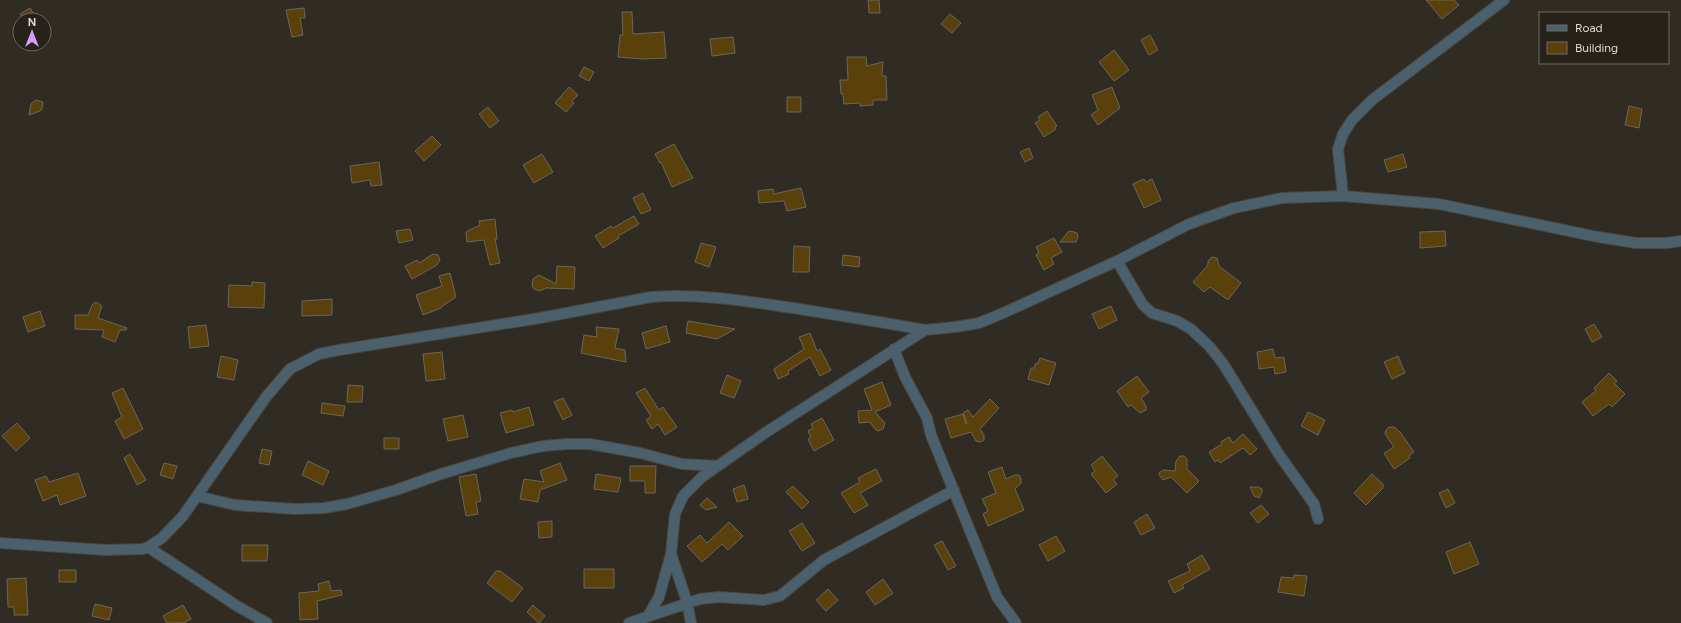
<svg xmlns="http://www.w3.org/2000/svg" width="1681" height="623" viewBox="0 0 1681 623" font-family="Figtree,sans-serif">
  <rect width="100%" height="100%" fill="#302b23"/>
  <path fill="#5a410c" stroke="#6b665d" d="M868 0H879L880 13H869Z
    M1426 0H1454L1459 5 1442 19Z
    M30 8 37 20H24L20 14Z
    M304 8 305 18H300L303 35 292 37 286 10Z
    M622 12H632L633 34 664 32 666 58 643 59 618 57 620 35H623Z
    M950 14 961 23 952 33 941 24Z
    M1150 35 1158 50 1149 55 1141 40Z
    M733 37 735 53 712 56 710 39Z
    M1114 50 1129 70 1114 81 1099 62Z
    M847 57H866L867 66 883 62 882 76H886L887 100H873V105L860 106V103L844 104 843 94H841L840 80H848Z
    M584 67 594 72 589 81 579 76Z
    M569 87 578 95 572 101 574 103 566 112 555 103Z
    M1112 87 1120 108 1098 125 1091 115 1098 110 1092 95Z
    M787 97H801V112H787Z
    M36 100 43 102 42 109 40 111 29 115 31 104Z
    M1629 106 1642 109 1639 128 1625 125Z
    M488 107 499 121 490 128 479 114Z
    M1047 111 1057 126 1055 127 1056 129 1044 137 1035 123 1040 120 1038 117Z
    M432 136 441 145 424 161 415 151Z
    M674 144 693 178 672 187 661 162 660 163 655 154Z
    M1029 148 1033 158 1025 162 1020 152Z
    M542 154 553 172 534 183 523 165Z
    M1403 154 1407 167 1388 172 1384 160Z
    M379 162 382 185 371 186 370 180 352 183 350 166Z
    M1144 179 1146 182 1152 179 1161 200 1144 208 1133 184Z
    M801 188 806 207 787 211 784 201 759 203 758 191 773 189 774 194Z
    M643 193 651 210 641 214 633 198Z
    M634 216 639 224 618 236 619 238 603 248 595 236 611 226 613 228Z
    M495 219 497 239H495L500 263 490 265 484 240 467 242 466 232 480 225 479 221Z
    M410 229 413 240 399 243 396 231Z
    M1071 231 1077 233 1078 236 1076 242H1060L1068 232Z
    M1445 231 1446 246 1420 248V232Z
    M1054 238 1062 252 1051 258 1054 264 1044 270 1036 255 1039 253 1036 247Z
    M701 243 716 247 709 267 695 262Z
    M794 246 810 247 809 272H793Z
    M433 254 438 255 440 260 437 265 412 279 405 266 417 260 419 263Z
    M843 255 860 257 859 267 842 265Z
    M1212 257 1217 258 1219 266 1241 283 1228 300 1210 287 1204 292 1193 282 1208 265V261Z
    M557 266 575 267 574 289 546 288 540 291 534 289 532 285 533 279 539 275 556 284Z
    M450 273 456 297 441 307V308L423 315 416 295 442 286 439 276Z
    M252 282 265 283 264 308 228 307 229 285 252 286Z
    M332 299V315L302 316V301Z
    M96 302 102 306 98 318 127 328 126 330H120L115 342 102 337 104 330 75 329V315H88L92 305Z
    M1111 306 1117 320 1099 329 1092 314Z
    M40 311 45 326 28 332 23 317Z
    M688 321 735 329 717 339 686 333Z
    M1594 324 1602 337 1592 342 1585 329Z
    M206 325 209 346 190 348 188 327Z
    M666 326 670 342 646 349 642 333Z
    M596 327 619 329 615 348 625 350 626 362 581 353 584 335 597 337Z
    M810 333 817 351 820 349 831 370 820 376 810 357 788 371 789 374 778 379 774 369 804 349 799 337Z
    M1273 349 1275 358 1284 357 1286 372 1275 374 1274 367 1259 369 1257 352Z
    M442 352 445 379 426 381 423 354Z
    M221 356 238 360 234 380 217 377Z
    M1398 356 1405 373 1392 379 1384 362Z
    M1040 358 1056 363 1049 385 1028 379 1031 368H1034L1036 363 1038 364Z
    M1609 373 1617 381 1614 383 1625 394 1612 407 1609 404 1593 416 1582 402 1596 391 1594 388Z
    M727 375 741 381 734 398 720 393Z
    M1137 376 1149 392 1141 398 1146 406V410L1140 413 1131 405 1128 407 1117 391Z
    M882 382 891 405 875 412 885 423 883 429 878 431 875 429 870 422 859 423 858 411 872 410 864 389Z
    M348 385 363 386 362 402H347Z
    M123 388 143 429 124 439 115 421 122 417 112 393Z
    M645 388 659 410 663 407 677 427 665 435 658 424 652 429 646 420 651 416 636 393Z
    M563 398 572 415 563 420 554 402Z
    M990 399 999 408 980 429 984 435V440L981 442 976 441 971 432 951 438 945 419 963 414 966 424 967 423 963 413 968 410 973 417Z
    M322 403 345 406 343 416 321 413Z
    M529 407 534 425 506 433 500 413 512 410 513 412Z
    M1308 412 1325 420 1318 435 1301 426Z
    M463 415 468 437 448 441 443 419Z
    M822 418 834 440 814 451 808 439 811 437 808 431 813 428 811 424Z
    M17 423 30 438 16 451 2 436Z
    M1389 427H1394L1400 432 1414 452 1409 456 1410 458 1394 469 1384 453 1394 447 1385 434 1386 430Z
    M1243 434 1257 449 1250 455 1243 448 1220 463 1218 460 1215 462 1209 452 1222 444 1221 442 1229 437 1233 443Z
    M384 438H399V449H384Z
    M262 449 272 451 269 465 259 463Z
    M130 454 146 480 137 485 124 458Z
    M1102 456 1118 476 1113 480 1117 484 1106 493 1091 474 1095 471 1091 465Z
    M1180 456H1184L1187 459V469L1199 481 1187 493 1171 477 1163 480 1159 475V473L1163 470 1175 471 1176 461Z
    M308 461 329 471 323 485 302 475Z
    M164 463 177 466 173 479 160 475Z
    M560 463 567 480 540 490 538 502 520 499 524 479 544 482 540 471Z
    M630 466H656L655 493H645V481H630Z
    M1002 467 1006 479 1015 475H1019L1021 478V483L1015 489 1024 510 988 526 983 514 988 511 982 499 996 493 988 472Z
    M876 469 882 481 860 493 868 505 854 513 841 493 860 482 858 478Z
    M78 473 86 496 60 505 57 495 43 501 35 480 46 476 49 482Z
    M476 474 481 501 476 502 478 514 466 516 459 477Z
    M596 474 621 478 618 492 594 489Z
    M1372 474 1383 484V488L1366 505 1354 493Z
    M744 485 748 499 737 502 733 489Z
    M793 486 809 502 802 509 786 492Z
    M1250 487H1258L1262 489V492L1259 498 1254 496Z
    M1448 489 1455 503 1446 508 1439 493Z
    M707 498 717 507 706 510 700 505Z
    M1261 505 1269 514 1258 523 1250 513Z
    M1147 514 1155 528 1141 535 1134 522Z
    M552 521V537L539 538 538 522Z
    M729 522 743 536 728 550 722 544 702 562 687 546 700 535 707 543Z
    M802 523 815 543 802 551 789 531Z
    M1056 536 1065 551 1048 561 1039 545Z
    M942 541 956 566 948 570 934 545Z
    M1470 542 1479 564 1454 574 1446 552Z
    M242 545H268L267 561H242Z
    M1202 555 1210 569 1182 585 1184 588 1174 593 1168 581 1190 571 1187 564Z
    M584 569H614V588H584Z
    M59 570H76V582H59Z
    M496 571H500L523 588 512 602 487 583Z
    M1294 575 1307 576 1304 596 1278 592 1281 577 1294 578Z
    M26 578 28 615H14V607H8L7 579Z
    M883 579 893 593 875 605 866 592Z
    M329 581 331 591 341 590 342 595 317 601 318 619 300 620 299 593 319 591 318 584Z
    M828 589 838 600 826 611 816 600Z
    M95 604 112 608 109 620 92 616Z
    M183 605 191 619 183 623H167L163 616Z
    M533 605 545 616 539 623 527 612Z"/>
  <g fill="none" stroke-linecap="round" stroke-linejoin="round">
    <g stroke="#4c4740" stroke-width="12">
      <path id="minor" d="M1343 196 1338 149 1343 134 1352 120 1372 100 1504 0
        M1117 261 1143 305 1152 313 1177 321 1191 329 1210 347 1224 365 1278 453 1314 504 1318 519
        M894 349 905 377 927 418 931 435 997 597 1016 623
        M197 496 235 505 295 509 324 508 347 504 396 490 441 474 511 453 543 446 567 444H590L640 453 682 464 718 466
        M0 543 106 550 143 549 148 547 162 538 183 516 266 397 290 369 319 354 339 350 540 318 651 297C699 293 745 301 793 308 837 315 881 322 925 330L955 327 979 323 1001 314 1117 261 1189 224 1234 208 1282 198 1343 196 1439 204 1598 237 1636 243H1667L1681 241
        M148 547 237 606 267 623
        M648 616 659 597 671 554
        M629 623 700 599 719 597 764 600 780 596 824 560 954 490
        M691 623 687 602 671 554 675 514 683 496 702 477 765 433 925 330"/>
    </g>
    <use href="#minor" stroke="#4a616d" stroke-width="10"/>
  </g>
  <rect x="1539" y="12" width="130" height="52" fill="#262119" stroke="#706b65"/>
  <rect x="1547" y="25" width="20" height="6" fill="#4a616d" stroke="#706b65"/>
  <text x="1575" y="32" font-size="12" fill="#dedbd6">Road</text>
  <rect x="1547" y="42" width="20" height="12" fill="#5a410c" stroke="#706b65"/>
  <text x="1575" y="52" font-size="12" fill="#dedbd6">Building</text>
  <g transform="translate(32 32)"><circle r="19" fill="#262119" stroke="#706b65"/>
  <path d="M0-3L7 15L0 10L-7 15Z" fill="#d49cfb"/>
  <text y="-6" font-size="11" font-weight="bold" text-anchor="middle" fill="#dedbd6">N</text>
  </g>
</svg>
